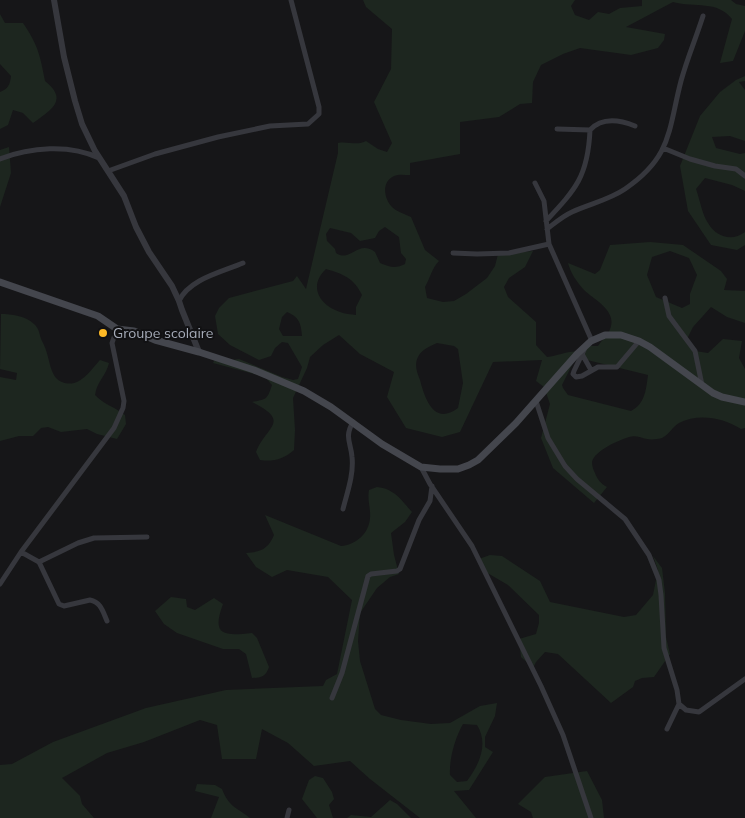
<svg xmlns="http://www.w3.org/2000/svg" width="745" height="818" viewBox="0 0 745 818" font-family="Mulish,sans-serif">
  <rect width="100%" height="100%" fill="#161618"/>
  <path fill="#1d261f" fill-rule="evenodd" d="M363 0H575L571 6 575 15 589 20 598 12 609 14 620 8 642 6V0H731L736 4 745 6V31L733 61 720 63 732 19C717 0 696 8 673 2L626 27 665 34 664 40 658 48 631 55 580 48 563 54 541 65 533 82 532 103 520 104 499 117 460 122V154L410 163V175C405 175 398 174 394 176 381 182 384 199 392 207 397 212 405 214 411 217L425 250 439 261C432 268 430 278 425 287L427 298 443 302 454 301 466 294 487 278 495 266 498 254 533 251 525 267 509 278 504 287 508 297 536 322V345L547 357C559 356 568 350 580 352L589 346H598C602 340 610 333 611 326 615 310 595 300 584 290 577 282 571 274 568 263L595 274 600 270 610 245 650 242 683 245 721 271 727 279 724 290 745 291V323L727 317 711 307 693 327 687 339 695 351 708 353 723 339 742 341 739 358 745 369V428L741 429C723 418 699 413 679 423 673 426 669 435 662 438 659 439 651 440 647 439 641 438 636 435 629 437 619 440 594 451 592 462 592 466 593 469 595 473 597 479 601 484 607 487L594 503 553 468 541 438 550 404 544 387 536 381 542 360 493 362 460 432 442 437 406 428 387 397 394 372 360 354 339 335 323 345 310 357 307 368 293 398 295 430 294 450C284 459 273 462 260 460L256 452C266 426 292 422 252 402 267 399 267 400 272 385L265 377 213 363 215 359 226 361 239 359 282 377 293 380 298 379 302 367 288 343 282 342 275 348 271 356 259 360 230 345 218 334 215 316 219 308 229 298 293 281 297 276 306 289 338 153V143C347 141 358 146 366 141L378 149 387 152 392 143 374 102 391 69 392 29 366 7ZM385 227 399 237 401 253 406 259 405 264C396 269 389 267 380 263L375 252C358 239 351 263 336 253L335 249 327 241 326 234 330 228 351 233 360 241 375 238 379 231ZM670 251 689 258 697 275 690 294V304L682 308 656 297 647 275 652 257ZM326 269C343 274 354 278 362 295L356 307V315C351 314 345 314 340 312 319 305 308 286 326 269ZM287 312C299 317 301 323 302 336H283L279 329 282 317ZM437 343 454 346 458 349 463 383 458 408C434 426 425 399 420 380 417 372 414 365 418 357 421 350 430 346 437 343ZM579 358 648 375C646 390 645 404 631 411L568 395 563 388 562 385 574 361Z
    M0 14 5 23H23C38 45 40 55 45 81 69 100 51 110 33 123L23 113 13 110 8 125 0 129V92C8 89 10 85 11 76L0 64Z
    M745 76V81L739 82 745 90V141L730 136 712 137 716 148 740 154 745 153V191L732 185 705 178 696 189C700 200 702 214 708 223 716 237 732 242 745 232V245L737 250 711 245 688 211 680 166 700 116 720 92 736 80Z
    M9 147 11 173 0 207V150Z
    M1 314C11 314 26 316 34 324 40 329 39 335 42 341 48 352 48 360 52 371 54 376 57 380 62 382 79 389 90 371 100 360L109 363C106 376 97 381 95 395 103 404 115 407 125 415L126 424 117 439 97 434 87 429 61 432 48 427 41 428 33 436H19L0 441V377L16 380 17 373 0 369Z
    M377 487C395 489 401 500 412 512L405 522 391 533 394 555 399 574 390 577 377 588 360 613 358 641 360 661 375 709 381 715 401 720 431 724 450 723 480 706 497 703 495 716 485 737V747L493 752 469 790 454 791 476 818H420L370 779 350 761 314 766 288 743 262 729 256 759H222L217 725 200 720 144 742 107 753 62 778 80 796 82 804 94 818H0V765L12 764 53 742 146 708 226 690 323 686 326 680 337 674 352 600 328 577 287 570 272 577 256 567 246 553C261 552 268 549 274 535L265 515 341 546C355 545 369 534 370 518 371 509 367 500 369 490ZM463 724 477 725C489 744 479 765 467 781L457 782 450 775C449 759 455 738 463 724Z
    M490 555 502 556 540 581 550 602 624 617 636 615 653 595 658 570 653 556 662 568 665 593 666 637 670 654 654 677 642 678 635 681 633 687 611 703 558 654 545 652 536 662 533 668 521 657 519 639 536 634 539 623V615L508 585 484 571 479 559Z
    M171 597 186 599 187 607 195 610 214 598 223 604C211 636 224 636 252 633L257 638 269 667C266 676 262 678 252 678L246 654 239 649H223L177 633 164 624 155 611Z
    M587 771 602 800 604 818H533L531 812 518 804 545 777Z
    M315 776 323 778 332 792 334 799 329 805 333 818H317L302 799 309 780Z
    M197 784 215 785 222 789C229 807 236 807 250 818H211L219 797 195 791Z
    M390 800 397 804 411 818H347L351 815 371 817Z"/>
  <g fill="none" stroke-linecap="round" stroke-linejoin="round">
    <path stroke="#36373d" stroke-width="5" d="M557 129 590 130
      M663 148 690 159 715 166 736 169 745 176
      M0 159C30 147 70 144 99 158
      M108 171 155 154 218 137 270 126 308 124 319 114V107L291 0
      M535 183 544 201 549 244 592 341
      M546 221C576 189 588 176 590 130 602 117 620 120 635 126
      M547 229C555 223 563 216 572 212 589 204 609 200 625 189 672 157 668 131 681 81 687 59 696 38 703 16
      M453 253 477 254 509 253 549 244
      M665 298 669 316 695 351 702 385
      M179 301C189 279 222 272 243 263
      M584 350 574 371 573 374 576 377 582 376 598 367H617L639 341
      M582 354 591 370
      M536 401 548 438 565 466 577 479 625 519 649 555 659 580 661 595 664 648 677 690 679 704 686 710 699 712 745 679
      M421 467 430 484 472 546 541 686 563 735 591 818
      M343 509C347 493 354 474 352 457 351 443 344 437 353 422
      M21 552 39 562 59 604 64 606 90 600C101 602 103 612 107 621
      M39 562 78 543 94 538 147 537
      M0 584 21 552 114 428 123 408 124 401 112 343 117 329
      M332 698 342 673 368 576 371 574 397 571 400 569 419 520 430 501 432 486
      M667 729 679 704
      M287 818 289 810"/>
    <path stroke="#36373d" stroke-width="6" d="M54 0 64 57 75 101 82 124 95 151 124 196 136 227 149 252 172 286 179 301 182 310 199 352"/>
    <path stroke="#44464d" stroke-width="7" d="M0 282 98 316 117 329 134 331 155 340 199 352 254 370 304 391 331 407 382 444 421 467 440 469H458L469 465 478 460 516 423 577 354 591 341 605 335H621L639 341 650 347 713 393 722 397 745 402"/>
  </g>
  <circle fill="#ffba26" stroke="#111113" stroke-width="2" cx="103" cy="333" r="5"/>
  <g text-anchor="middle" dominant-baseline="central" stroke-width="4" stroke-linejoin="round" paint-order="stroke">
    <g font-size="14" fill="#a6acb9" stroke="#111113" text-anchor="start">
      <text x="113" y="333">Groupe scolaire</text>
    </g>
  </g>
</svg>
